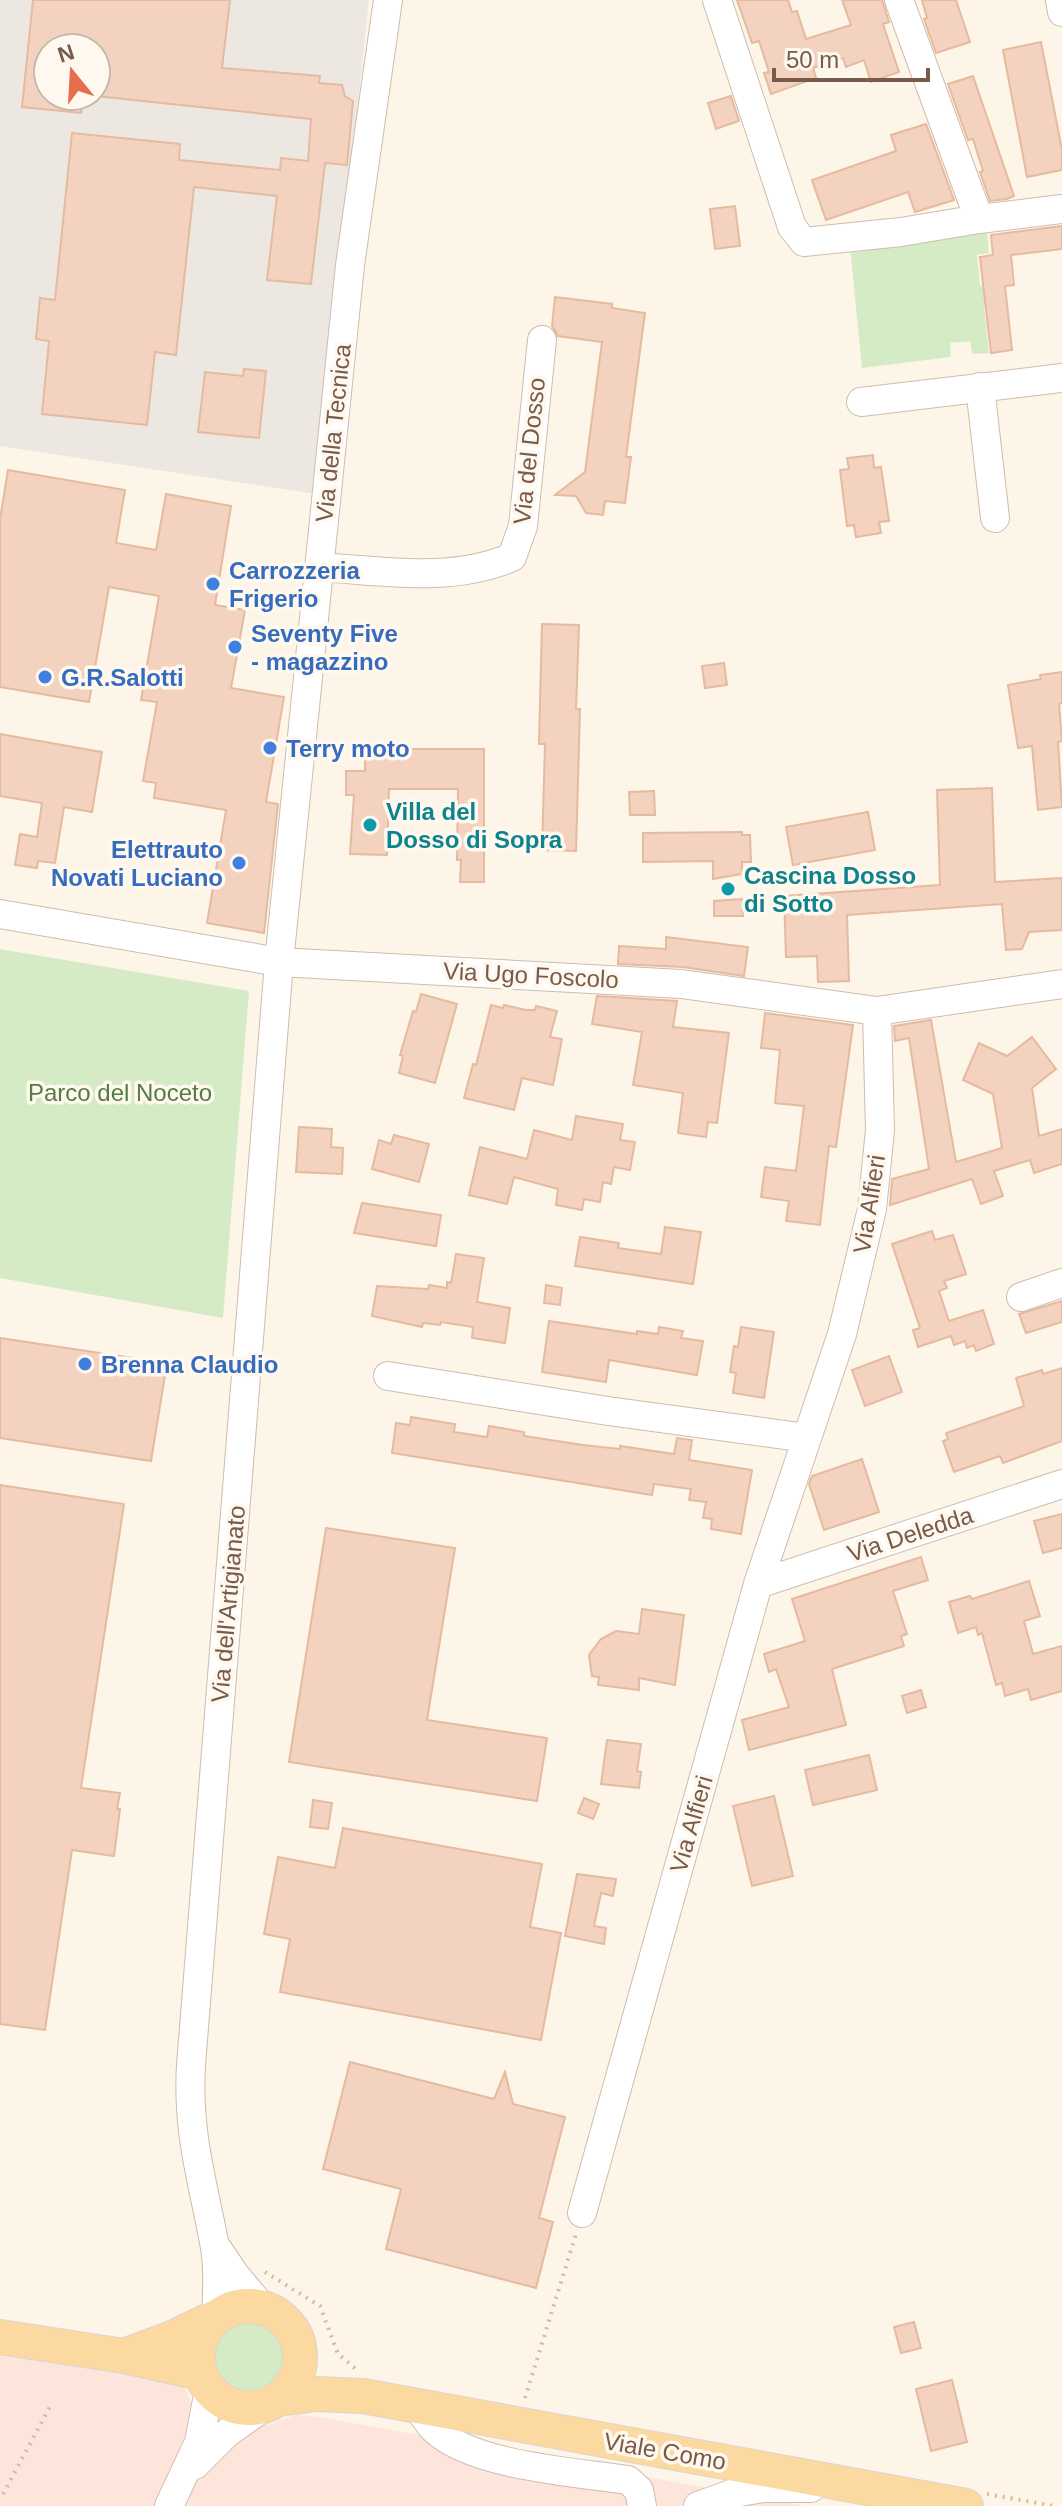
<svg xmlns="http://www.w3.org/2000/svg" width="1062" height="2506" viewBox="0 0 1062 2506" font-family="Helvetica,sans-serif">
  <rect width="100%" height="100%" fill="#fdf5e8"/>
  <path fill="#fde5dc" d="M0 2350 169 2374 187 2391 193 2412 233 2428 271 2424 295 2415 320 2417 806 2506H0Z"/>
  <path fill="#ede7e1" fill-rule="evenodd" d="M0 0H369L316 494 0 446ZM48 48H96V96H48Z"/>
  <path fill="#d5ebc6" d="M987 230 989 253 977 255 980 285 995 283 997 305 984 307 989 353 972 354 970 341 950 343 951 357 862 368 850 246Z
    M0 949 249 991 223 1318 0 1278Z
    M207 2357a42 42 0 1 1 84 0a42 42 0 1 1-84 0Z"/>
  <path fill="#f3d3bf" stroke="#e5ba9f" stroke-width="2" d="M33 0H230L222 68 320 76 319 83 342 85 345 96 353 101 347 165 325 163 311 284 267 280 277 196 194 187 176 355 155 352 147 425 42 414 49 341 36 339 40 298 55 300 72 133 180 144 179 160 280 170 281 158 308 161 311 119 96 96V48H48V96H83L81 113 22 107Z
    M737 0H788L792 12 797 11 806 39 851 25 842 0H882L889 22 883 24 899 72 871 82 864 60 846 67 843 58 813 68 816 78 771 94 764 73 769 72 759 41 752 43Z
    M922 0H956L970 42 936 53 924 19 927 18Z
    M1041 42 1062 150V170L1027 177 1003 50Z
    M973 76 1014 196 1007 199 990 201 980 172 983 171 973 139 968 140 948 84Z
    M731 96 739 121 716 129 708 103Z
    M926 124 954 200 915 212 908 192 826 220 812 180 896 151 891 135Z
    M735 206 740 246 715 249 710 209Z
    M1062 226V249L1011 255 1014 285 1005 286 1012 350 991 353 980 257 993 255 991 235Z
    M555 297 612 304V308L645 313 626 457H631L625 503 605 501 603 515 586 513 576 496 555 495 585 472 602 342 558 336 552 326Z
    M244 369 266 371 259 438 198 432 205 372 243 376Z
    M873 455 874 468 881 467 889 521 879 522 881 533 856 537 854 525 847 526 840 470 849 469 847 458Z
    M8 470 125 490 116 543 156 550 166 494 231 506 215 605 245 610 231 688 284 697 266 802 278 804 264 933 207 923 226 810 154 798 156 783 143 781 157 702 141 700 159 596 109 587 89 702 0 687V519Z
    M542 624 579 625 576 709H580L576 851 542 850 545 744H539Z
    M724 663 727 685 705 688 702 666Z
    M1062 672V703L1059 704 1062 741 1058 742 1062 807 1038 810 1032 746 1018 748 1008 685 1041 679 1040 675Z
    M0 734 102 752 92 812 64 807 55 863 38 861 37 868 15 865 20 834 37 837 42 803 0 796Z
    M365 749H484V882H460L461 860H457L458 789H389L387 855 350 854 354 795H346V771H365Z
    M992 788 995 882 1062 878V930L1029 932 1022 949 1006 950 1002 904 847 915 849 981 818 982 817 956 786 957 784 896 940 885 937 790Z
    M654 791 655 815H630L629 792Z
    M868 812 875 850 793 865 786 827Z
    M742 832V835H750L751 862H742V874L713 879V861L643 862V833Z
    M742 899 743 916H714V901Z
    M666 937 748 947 744 976 683 967 618 964 619 946 666 949Z
    M421 994 457 1004 435 1083 399 1073 403 1056 400 1055 413 1011 416 1012Z
    M597 996 677 1001 673 1027 729 1033 717 1123 708 1122 706 1137 678 1133 683 1093 633 1085 642 1032 592 1024Z
    M491 1005 503 1008 504 1005 526 1010H535L536 1006 557 1011 550 1037 562 1039 553 1085 522 1078 514 1110 464 1098 473 1064 476 1065Z
    M765 1013 853 1025 836 1147 829 1146 820 1225 786 1221 789 1201 761 1197 765 1167 796 1171 804 1106 775 1103 780 1050 761 1048Z
    M931 1020 956 1162 1002 1148 993 1094 963 1080 979 1043 1007 1056 1032 1037 1056 1069 1032 1088 1039 1136 1062 1129V1164L1034 1173 1030 1160 994 1171 1003 1196 981 1204 972 1179 890 1205 892 1179 929 1169 909 1038 895 1041 894 1026Z
    M576 1116 623 1124 620 1140 635 1142 630 1170 614 1167 611 1184 603 1182 600 1202 584 1199 582 1210 556 1205 558 1189 514 1177 507 1204 469 1195 480 1147 527 1159 534 1130 572 1140Z
    M299 1127 332 1129 331 1147 343 1148 342 1174 296 1172Z
    M394 1135 429 1144 419 1182 372 1169 379 1140 391 1144Z
    M362 1203 441 1215 436 1246 354 1233Z
    M665 1227 701 1232 693 1284 575 1266 580 1237 619 1243 618 1248 661 1254Z
    M932 1231 935 1240 953 1235 966 1274 944 1281 947 1288 939 1291 949 1321 983 1310 994 1344 976 1351 974 1345 967 1348 965 1341 954 1345 951 1336 918 1347 913 1330 920 1328 892 1244Z
    M456 1254 484 1258 477 1302 510 1308 505 1343 472 1338 473 1327 441 1322 440 1325 423 1323 422 1327 372 1316 377 1286 428 1289 429 1285 447 1288V1282L451 1283Z
    M546 1285 562 1288 560 1305 544 1303Z
    M1062 1301V1322L1026 1333 1019 1314Z
    M549 1321 637 1334V1331L658 1334 659 1327 683 1331 681 1338 703 1341 697 1375 609 1360 606 1382 542 1372Z
    M741 1327 774 1332 764 1398 733 1393 736 1373 730 1372 734 1346 738 1347Z
    M0 1338 167 1363 151 1461 0 1438Z
    M889 1356 902 1392 865 1406 852 1370Z
    M1062 1368V1441L1003 1463 1000 1456 954 1472 943 1441 948 1439 946 1433 1024 1406 1016 1378 1042 1370 1043 1374Z
    M411 1417 455 1424 454 1432 487 1437 489 1426 524 1432V1436L583 1445 620 1449V1446L674 1454 677 1438 692 1440 689 1460 752 1470 741 1534 711 1529 712 1519 703 1518 706 1502 689 1500 691 1489 654 1484 652 1495 392 1453 396 1423 410 1425Z
    M862 1459 879 1512 824 1530 809 1484 812 1476Z
    M0 1485 124 1504 81 1788 120 1793 117 1809H120L114 1856 72 1850 45 2030 0 2024Z
    M1062 1514V1548L1043 1553 1034 1521Z
    M326 1528 455 1548 427 1720 547 1738 537 1801 289 1762Z
    M921 1557 928 1580 893 1591 907 1634 901 1636 904 1646 832 1669 846 1725 749 1750 742 1720 789 1707 776 1669 769 1672 764 1654 805 1641 792 1599Z
    M1029 1581 1040 1616 1024 1621 1033 1654 1062 1646V1691L1031 1700 1028 1689 1005 1696 1002 1683 996 1685 982 1633 978 1635 976 1627 958 1633 949 1602 970 1596 972 1599Z
    M642 1609 684 1615 675 1685 639 1678V1690L598 1685 599 1677 592 1676 589 1655 601 1639 616 1631 639 1634Z
    M921 1690 926 1707 907 1713 902 1696Z
    M607 1740 641 1744 637 1771 641 1772 639 1788 601 1784Z
    M869 1755 877 1790 813 1805 805 1770Z
    M774 1796 793 1876 752 1886 733 1806Z
    M584 1798 599 1804 593 1819 578 1813Z
    M313 1800 332 1803 328 1829 310 1827Z
    M343 1828 542 1864 530 1927 561 1933 541 2040 280 1992 290 1939 264 1934 278 1857 335 1868Z
    M577 1874 616 1879 613 1896 601 1893 594 1926 606 1928 604 1944 565 1936Z
    M350 2062 494 2099 505 2072 513 2104 565 2117 539 2218 553 2222 536 2288 386 2249 401 2189 323 2169Z
    M914 2322 921 2348 901 2353 894 2327Z
    M952 2380 967 2442 931 2451 916 2389Z"/>
  <g fill="none" stroke-linecap="round" stroke-linejoin="round">
    <g stroke="#cfbcad" stroke-width="30">
      <path id="minor" d="M717 0 792 227 804 242 901 232 979 219
        M899 0 979 219 1062 209
        M1060 0 1062 12
        M980 387 995 518
        M861 402 1062 378
        M320 567C383 571 452 583 512 557L523 526 542 340
        M0 914 279 962 681 984 877 1011 1062 984
        M1021 1297 1062 1283
        M388 1376 608 1411 807 1438
        M758 1584 1062 1484
        M582 2213 758 1584 842 1334 872 1209 880 1130 877 1011
        M217 2248 236 2276 262 2307
        M216 2317C217 2292 219 2267 214 2242 202 2179 187 2131 191 2065L279 962 350 265 388 0
        M416 2405C422 2413 428 2424 435 2430 474 2466 575 2472 628 2480L639 2490 642 2506
        M195 2465 227 2433 265 2406
        M169 2506 199 2442 209 2390
        M698 2506 734 2493 763 2488H811"/>
    </g>
    <g stroke="#dcd4d0" stroke-width="36">
      <path id="major" d="M198 2357a51 51 0 1 1 102 0a51 51 0 1 1-102 0Z
        M0 2337 124 2356 200 2373
        M124 2356 170 2339 216 2317
        M280 2399 316 2394 363 2396 966 2506"/>
    </g>
    <path stroke="#d8b7a2" stroke-width="4" stroke-dasharray="2 6" stroke-linecap="butt" d="M265 2272 320 2306 338 2354 356 2369
      M525 2398 576 2234
      M3 2494 51 2405
      M987 2494 1054 2506"/>
    <use href="#minor" stroke="#fff" stroke-width="28"/>
    <use href="#major" stroke="#fbd9a0" stroke-width="34"/>
  </g>
  <g fill="#3f7fe0" stroke="#fff8ef" stroke-width="3">
    <circle cx="213" cy="584" r="8"/>
    <circle cx="235" cy="647" r="8"/>
    <circle cx="45" cy="677" r="8"/>
    <circle cx="270" cy="748" r="8"/>
    <circle cx="239" cy="863" r="8"/>
    <circle cx="85" cy="1364" r="8"/>
  </g>
  <g fill="#0f9aa8" stroke="#fff8ef" stroke-width="3">
    <circle cx="370" cy="825" r="8"/>
    <circle cx="728" cy="889" r="8"/>
  </g>
  <g text-anchor="middle" dominant-baseline="central" stroke-width="7" stroke-linejoin="round" paint-order="stroke">
    <g font-size="24" fill="#785b4b" stroke="#fff8ef">
      <text transform="translate(333 433) rotate(-84)">Via della Tecnica</text>
      <text transform="translate(529 451) rotate(-84)">Via del Dosso</text>
      <text transform="translate(531 975) rotate(3)">Via Ugo Foscolo</text>
      <text transform="translate(869 1204) rotate(-81)">Via Alfieri</text>
      <text transform="translate(910 1534) rotate(-18)">Via Deledda</text>
      <text transform="translate(228 1604) rotate(-85)">Via dell'Artigianato</text>
      <text transform="translate(691 1824) rotate(-74)">Via Alfieri</text>
      <text transform="translate(665 2451) rotate(10)">Viale Como</text>
    </g>
    <g font-size="24" font-weight="bold" fill="#366cbe" stroke="#fff8ef" text-anchor="start">
      <text x="229" y="570">Carrozzeria<tspan x="229" dy="28">Frigerio</tspan></text>
      <text x="251" y="633">Seventy Five<tspan x="251" dy="28">- magazzino</tspan></text>
      <text x="61" y="677">G.R.Salotti</text>
      <text x="286" y="748">Terry moto</text>
      <text x="223" y="849" text-anchor="end">Elettrauto<tspan x="223" dy="28">Novati Luciano</tspan></text>
      <text x="101" y="1364">Brenna Claudio</text>
    </g>
    <g font-size="24" font-weight="bold" fill="#0d838f" stroke="#fff8ef" text-anchor="start">
      <text x="386" y="811">Villa del<tspan x="386" dy="28">Dosso di Sopra</tspan></text>
      <text x="744" y="875">Cascina Dosso<tspan x="744" dy="28">di Sotto</tspan></text>
    </g>
    <g font-size="24" fill="#547d42" stroke="#fff8ef">
      <text x="120" y="1092">Parco del Noceto</text>
    </g>
  </g>
  <g transform="translate(72 72) rotate(342)"><circle r="38" fill="#fff8ef" stroke="#c9b9ad" stroke-width="2"/>
  <path d="M0-6L14 30L0 20L-14 30Z" fill="#e76e4c"/>
  <text y="-12" font-size="22" font-weight="bold" text-anchor="middle" fill="#785b4b">N</text>
  </g>
  <path d="M774 68v12h154v-12" fill="none" stroke="#785b4b" stroke-width="4"/>
  <text x="786" y="68" font-size="24" fill="#785b4b" stroke="#fff8ef" stroke-width="6" paint-order="stroke">50 m</text>
</svg>
